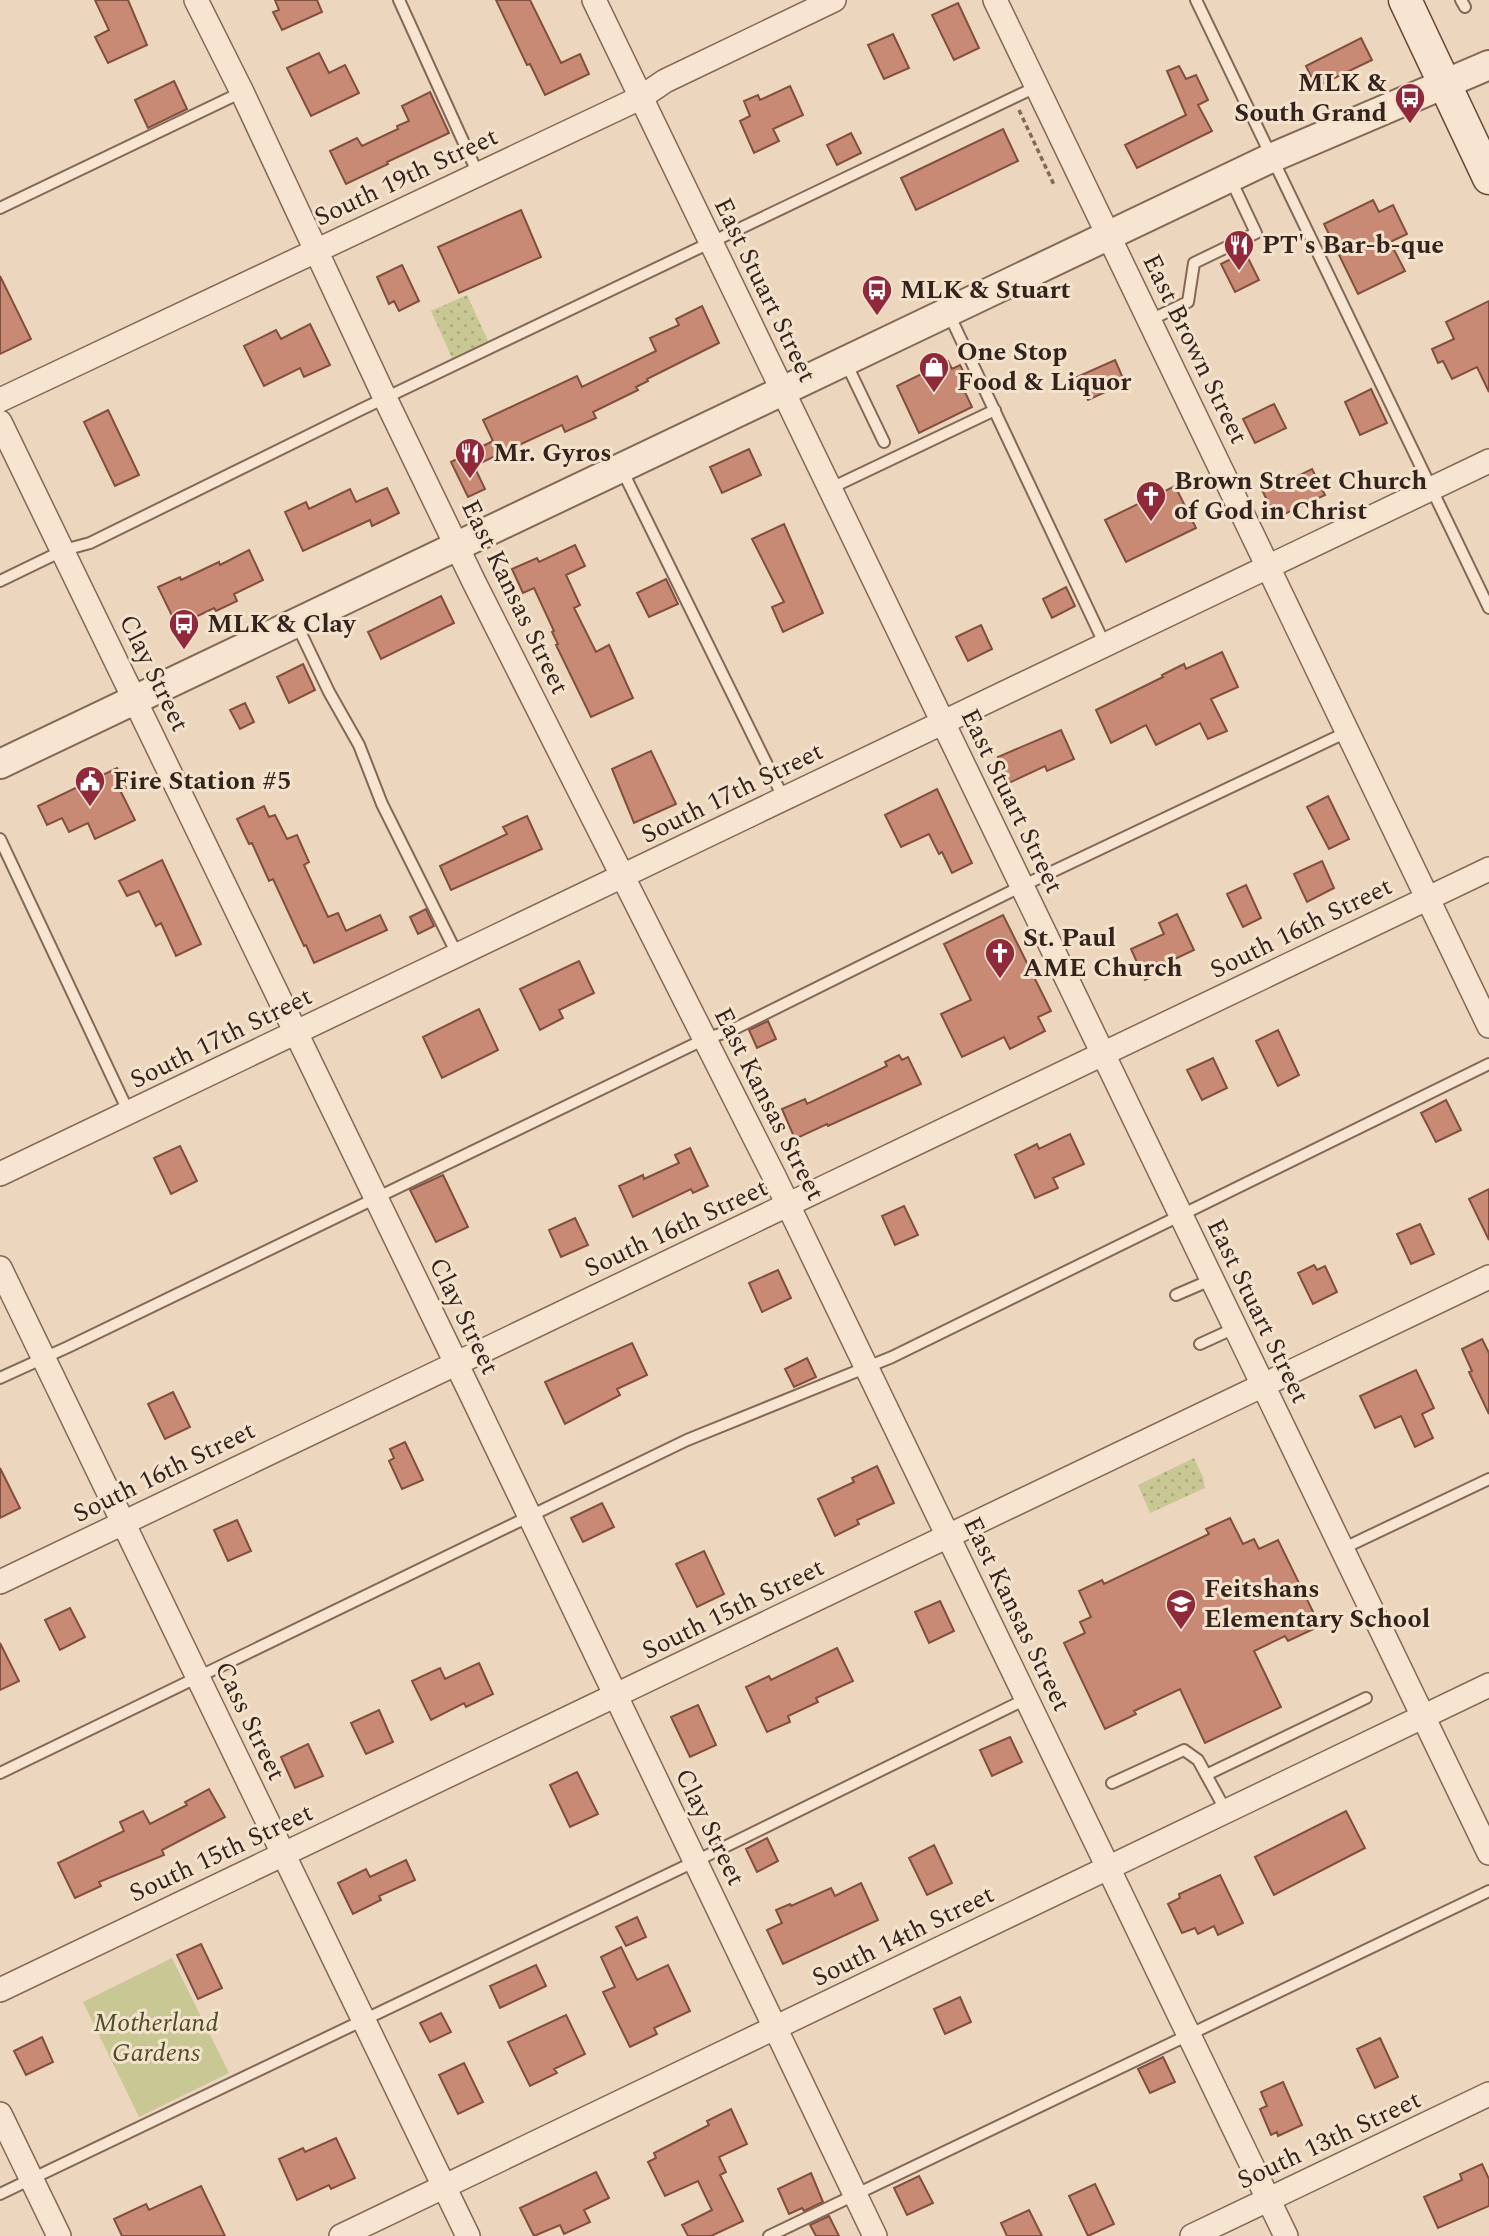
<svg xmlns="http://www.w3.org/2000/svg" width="1489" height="2236" viewBox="0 0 1489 2236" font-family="Spectral,serif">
  <defs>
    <pattern id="grass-dots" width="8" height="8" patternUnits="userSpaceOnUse" patternTransform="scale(1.75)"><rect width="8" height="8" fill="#c9c793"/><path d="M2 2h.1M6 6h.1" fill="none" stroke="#adab7e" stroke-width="1.8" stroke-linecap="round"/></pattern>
  </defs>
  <rect width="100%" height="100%" fill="#ecd7be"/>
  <path fill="url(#grass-dots)" d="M467 295 488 341 452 358 431 311Z
    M1194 1458 1203 1477 1205 1488 1150 1513 1138 1485Z"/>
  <path fill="#c9c793" d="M172 1958 229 2073 139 2117 83 2002Z"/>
  <path fill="#c98a75" stroke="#824e3e" stroke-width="2" d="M95 0H128L147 45 108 63 95 37 109 30Z
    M275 0H317L322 12 282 30 273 12 279 10Z
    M496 0H530L561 63 580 54 589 74 545 95 530 64 527 65Z
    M958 3 979 48 954 60 932 15Z
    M893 34 909 68 884 79 868 45Z
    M1361 38 1372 60 1316 87 1306 66Z
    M319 53 329 73 345 65 359 93 311 116 287 68Z
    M1179 66 1186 79 1196 75 1208 100 1198 105 1212 131 1137 168 1125 145 1186 115 1167 71Z
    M174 81 187 109 148 128 135 100Z
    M790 86 803 115 773 129 779 141 754 153 740 121 750 116 744 101 758 95 760 100Z
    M430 92 449 133 387 162 388 164 346 184 330 151 357 138 362 146 398 129 397 126 409 121 402 106Z
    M1003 129 1018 161 916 210 901 178Z
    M851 133 861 153 837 165 827 145Z
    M1373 200 1379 212 1393 205 1407 234 1390 242 1405 271 1358 294 1324 224Z
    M521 210 541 257 459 293 438 247Z
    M1245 252 1259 280 1235 292 1221 264Z
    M402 265 419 301 399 311 394 301 389 304 377 277Z
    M0 276 31 339 0 354Z
    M1489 301V392L1477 367 1452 379 1443 361 1438 363 1432 349 1454 339 1446 322Z
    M702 306 719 343 647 379 648 381 636 387 638 390 593 412 596 418 565 432 562 425 474 466 485 489 468 497 451 462 493 441 483 420 577 376 582 387 656 351 650 338 679 325 676 319Z
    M310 324 330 365 304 377 300 368 264 386 244 346 276 330 281 339Z
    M1115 360 1125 383 1088 400 1077 377Z
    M948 361 952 369 960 365 970 384 963 388 972 407 919 433 897 386Z
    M1371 389 1387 423 1360 435 1345 402Z
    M1274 404 1286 428 1255 443 1243 419Z
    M108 410 139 475 115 486 84 422Z
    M749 449 761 475 722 493 710 467Z
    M1312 469 1325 495 1276 518 1260 486 1283 475 1286 482Z
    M1175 486 1196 528 1126 562 1105 520Z
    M387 488 399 513 372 526 370 520 303 551 285 512 306 502 309 509 350 489 356 502Z
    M784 524 823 613 783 632 772 607 784 602 752 539Z
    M575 545 585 566 566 575 580 605 574 608 596 652 609 645 633 698 591 717 556 645 558 644 552 632 554 631 534 588 523 593 512 569 537 558 539 562Z
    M249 550 263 580 234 594 237 601 216 611 214 608 177 626 158 587 180 577 181 580 219 562 220 565Z
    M666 579 678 604 649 617 637 593Z
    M1066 587 1075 606 1052 618 1043 599Z
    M441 596 454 623 381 659 368 632Z
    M981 625 992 649 968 661 956 637Z
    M1222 652 1238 687 1211 699 1227 731 1208 739 1200 723 1156 745 1146 725 1111 743 1096 710 1163 677 1162 675 1184 664 1186 669Z
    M303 664 315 690 289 703 277 677Z
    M245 703 254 722 240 729 230 710Z
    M1061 730 1074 759 1047 771 1045 766 1009 783 998 757Z
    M651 751 676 804 634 823 612 769Z
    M117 768 126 788 120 790 135 820 95 839 88 823 69 832 62 818 47 825 38 806Z
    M937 789 972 863 952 873 942 852 939 854 929 834 901 847 885 815Z
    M1328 796 1349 839 1329 849 1307 807Z
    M264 806 269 817 275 815 287 839 297 835 309 862 304 865 328 917 338 913 346 931 380 915 387 930 314 963 306 945 304 946 273 879 269 881 252 843 249 844 237 819Z
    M527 816 542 849 451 890 440 866 507 834 503 827Z
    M162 860 201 944 176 956 161 923 156 926 139 891 127 896 119 881Z
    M1322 861 1334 888 1307 902 1294 874Z
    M1246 885 1261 918 1243 927 1227 894Z
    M426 909 434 926 418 934 410 917Z
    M1177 914 1194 950 1168 962 1170 968 1145 980 1131 949 1164 934 1159 923Z
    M1003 915 1051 1011 1038 1017 1045 1031 1010 1049 1004 1037 962 1057 941 1014 971 1000 944 944Z
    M579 961 594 993 559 1010 563 1018 540 1030 520 989Z
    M479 1009 498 1050 442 1078 423 1037Z
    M768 1021 776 1039 757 1048 749 1030Z
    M1278 1030 1299 1075 1278 1086 1256 1041Z
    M899 1055 902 1060 908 1057 921 1084 828 1126 827 1124 795 1139 782 1109 805 1099 807 1104 887 1066 885 1062Z
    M1213 1058 1227 1088 1202 1100 1187 1070Z
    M1446 1100 1461 1130 1436 1142 1421 1113Z
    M1070 1134 1084 1164 1053 1178 1058 1188 1035 1198 1015 1155 1037 1144 1039 1149Z
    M180 1146 197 1181 171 1194 154 1158Z
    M690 1148 708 1186 693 1193 691 1189 633 1217 619 1186 643 1175 644 1179 679 1163 675 1155Z
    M443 1175 468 1227 436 1242 410 1190Z
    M1489 1189V1240L1469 1199Z
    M904 1206 918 1235 895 1245 882 1216Z
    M575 1218 588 1245 561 1257 549 1230Z
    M1420 1224 1434 1254 1411 1264 1397 1234Z
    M1314 1265 1317 1270 1325 1266 1337 1292 1313 1304 1298 1273Z
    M778 1270 791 1298 762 1312 749 1283Z
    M1482 1339 1489 1353V1414L1469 1372 1472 1371 1462 1349Z
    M632 1343 647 1375 617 1389 620 1395 565 1424 545 1382Z
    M807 1358 816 1377 794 1387 785 1369Z
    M1416 1370 1434 1408 1422 1414 1433 1438 1415 1447 1401 1416 1375 1428 1360 1396Z
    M173 1392 190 1427 165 1439 148 1404Z
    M405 1442 423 1480 402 1489 389 1461 394 1458 390 1449Z
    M877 1466 894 1503 857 1520 859 1524 835 1536 818 1499 854 1482 852 1478Z
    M0 1468 20 1508 0 1518Z
    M602 1503 614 1527 583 1542 571 1518Z
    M1230 1518 1243 1544 1254 1539 1259 1549 1278 1540 1320 1626 1288 1641 1285 1636 1254 1651 1281 1707 1205 1743 1180 1689 1134 1711 1136 1714 1105 1729 1064 1643 1085 1633 1080 1622 1091 1617 1079 1591 1102 1580 1104 1584 1209 1534 1206 1529Z
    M237 1520 251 1551 228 1561 214 1530Z
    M704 1551 724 1594 697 1607 676 1564Z
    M940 1601 954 1631 929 1643 915 1612Z
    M70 1608 85 1637 60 1650 45 1620Z
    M0 1643 19 1681 0 1690Z
    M837 1648 853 1681 816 1698 818 1702 788 1716 790 1722 767 1732 746 1687 769 1676 771 1680Z
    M479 1663 493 1694 466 1707 464 1703 431 1720 412 1681 440 1668 445 1679Z
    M698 1705 716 1745 690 1757 671 1717Z
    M379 1710 393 1742 366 1754 351 1723Z
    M1010 1737 1022 1762 992 1776 980 1750Z
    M308 1744 323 1776 295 1788 281 1757Z
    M577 1772 598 1814 570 1827 550 1785Z
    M209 1789 225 1817 162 1850 164 1855 99 1882 101 1886 75 1898 58 1863 124 1831 120 1822 143 1811 150 1824 187 1805 185 1802Z
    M1346 1811 1365 1848 1274 1895 1255 1857Z
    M767 1838 778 1861 757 1872 746 1849Z
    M934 1845 952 1883 927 1895 909 1858Z
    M406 1860 415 1880 379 1896 381 1900 353 1914 338 1883 366 1869 370 1877Z
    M1220 1875 1243 1923 1218 1935 1214 1926 1198 1934 1195 1928 1182 1933 1168 1904 1180 1898 1179 1894Z
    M861 1883 878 1920 783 1964 767 1930 782 1923 776 1910 790 1904 791 1906 831 1888 835 1896Z
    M637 1917 646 1937 626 1946 616 1927Z
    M201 1944 222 1988 198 1999 177 1955Z
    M621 1947 637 1980 668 1965 690 2011 654 2028 657 2034 630 2047 603 1992 615 1987 601 1957Z
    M536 1965 546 1986 500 2008 490 1986Z
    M960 1997 971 2022 945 2034 934 2009Z
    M441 2013 451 2032 430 2042 420 2023Z
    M566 2015 585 2054 554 2069 557 2073 530 2086 508 2042Z
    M42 2037 53 2062 26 2075 14 2051Z
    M1380 2038 1398 2077 1375 2088 1357 2049Z
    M1163 2057 1175 2082 1150 2093 1138 2069Z
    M464 2063 483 2102 458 2114 439 2075Z
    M1283 2082 1302 2125 1278 2136 1277 2132 1271 2135 1260 2109 1267 2106 1261 2092Z
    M731 2109 747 2144 719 2157 726 2172 720 2175 743 2221 711 2236H688L682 2225 712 2210 698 2181 665 2196 648 2162 656 2158 654 2153 709 2125 707 2121Z
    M336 2138 355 2178 331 2189 329 2185 297 2200 279 2159 303 2148 305 2152Z
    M1482 2164 1489 2179V2206L1438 2228 1424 2197 1462 2180 1460 2174Z
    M596 2172 609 2198 584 2210 590 2222 564 2234 560 2225 534 2236 520 2208Z
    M811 2173 823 2202 804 2211 802 2208 789 2214 778 2189Z
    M919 2176 933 2203 907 2215 894 2188Z
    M1095 2184 1114 2224 1088 2236 1069 2196Z
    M201 2186 225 2236H122L114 2219 146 2204 149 2210Z
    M1029 2210 1042 2236H1007L1001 2223Z
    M829 2216 839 2236H816L810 2225Z"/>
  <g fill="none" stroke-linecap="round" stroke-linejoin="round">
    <g stroke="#836858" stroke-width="14">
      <path id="service" d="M399 0 478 174
        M1196 0 1489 608
        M1461 0 1465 7
        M0 208 242 92
        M948 312 1105 645
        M1150 320 1188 302 1194 263 1256 233 1231 180
        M846 363 884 442
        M622 470 784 799
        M831 488 995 410
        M0 581 64 550 90 543 360 410 1038 86
        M296 623 329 692 359 745 382 804 458 956
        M0 839 129 1113
        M1176 1295 1213 1279
        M1200 1344 1235 1328
        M0 1378 68 1347 705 1039 732 1030 1022 886 1347 732
        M1342 1549 1489 1479
        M0 1773 687 1440 892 1357 1489 1064
        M1206 1775 1366 1698
        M1112 1783 1184 1750 1198 1760 1226 1811
        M0 2194 696 1861 1026 1699
        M769 2236 1489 1891"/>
    </g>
    <g stroke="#836858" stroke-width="26">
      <path id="minor" d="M196 0 242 92 385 398 474 582 774 1176 1286 2236
        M594 0 1489 1853
        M995 0 1489 1026
        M0 400 640 98 665 81 834 0
        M0 422 472 1396 875 2236
        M0 1174 1489 461
        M0 1268 468 2236
        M0 1582 1489 869
        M0 1990 1489 1277
        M0 2114 59 2236
        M341 2236 1489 1685
        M1192 2236 1489 2094"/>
    </g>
    <g stroke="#836858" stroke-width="32">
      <path id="tertiary" d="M0 764 1271 158 1489 65"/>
    </g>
    <g stroke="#65493b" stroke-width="35">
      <path id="secondary" d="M1405 0 1489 178"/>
    </g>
    <path stroke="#836858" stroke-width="3.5" stroke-dasharray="5 3.5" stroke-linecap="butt" d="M1019 110 1055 187"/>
    <use href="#service" stroke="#f7e5d1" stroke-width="10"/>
    <use href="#minor" stroke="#f7e5d1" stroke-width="23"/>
    <use href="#tertiary" stroke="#f7e5d1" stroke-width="28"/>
    <use href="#secondary" stroke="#f7e5d1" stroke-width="32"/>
  </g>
  <defs>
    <g id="bus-pin" transform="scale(1.575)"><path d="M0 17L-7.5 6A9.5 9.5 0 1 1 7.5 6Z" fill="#902a3b" stroke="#f4e2cd"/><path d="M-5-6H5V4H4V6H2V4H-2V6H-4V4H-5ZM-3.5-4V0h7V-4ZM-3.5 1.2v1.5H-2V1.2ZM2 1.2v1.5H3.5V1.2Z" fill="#fff"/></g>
    <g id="restaurant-pin" transform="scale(1.575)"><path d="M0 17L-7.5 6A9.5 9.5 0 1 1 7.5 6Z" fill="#902a3b" stroke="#f4e2cd"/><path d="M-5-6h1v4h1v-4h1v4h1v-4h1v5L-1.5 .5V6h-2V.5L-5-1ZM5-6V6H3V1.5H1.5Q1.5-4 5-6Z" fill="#fff"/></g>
    <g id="shop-pin" transform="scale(1.575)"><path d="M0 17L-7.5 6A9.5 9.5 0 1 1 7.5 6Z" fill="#902a3b" stroke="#f4e2cd"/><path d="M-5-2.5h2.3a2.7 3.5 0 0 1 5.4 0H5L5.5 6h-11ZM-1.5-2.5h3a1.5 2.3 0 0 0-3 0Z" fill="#fff"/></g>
    <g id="church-pin" transform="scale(1.575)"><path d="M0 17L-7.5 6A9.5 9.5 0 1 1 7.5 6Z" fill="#902a3b" stroke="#f4e2cd"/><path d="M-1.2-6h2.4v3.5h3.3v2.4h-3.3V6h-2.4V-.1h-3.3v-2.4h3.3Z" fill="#fff"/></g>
    <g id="civic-pin" transform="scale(1.575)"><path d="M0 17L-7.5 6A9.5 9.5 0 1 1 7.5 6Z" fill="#902a3b" stroke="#f4e2cd"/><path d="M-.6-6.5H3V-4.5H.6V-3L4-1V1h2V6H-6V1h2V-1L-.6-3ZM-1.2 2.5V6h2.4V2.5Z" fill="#fff"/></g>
    <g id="school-pin" transform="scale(1.575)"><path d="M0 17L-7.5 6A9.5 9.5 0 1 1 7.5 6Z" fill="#902a3b" stroke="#f4e2cd"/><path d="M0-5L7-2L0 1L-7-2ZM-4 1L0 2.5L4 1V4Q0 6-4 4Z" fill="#fff"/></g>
  </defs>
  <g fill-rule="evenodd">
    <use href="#bus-pin" x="1410" y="98"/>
    <use href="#restaurant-pin" x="1239" y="245"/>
    <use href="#bus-pin" x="877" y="290"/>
    <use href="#shop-pin" x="934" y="367"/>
    <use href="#restaurant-pin" x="470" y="453"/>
    <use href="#church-pin" x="1151" y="496"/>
    <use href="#bus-pin" x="184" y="624"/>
    <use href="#civic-pin" x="90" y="781"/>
    <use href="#church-pin" x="1000" y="953"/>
    <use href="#school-pin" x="1181" y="1604"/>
  </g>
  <g text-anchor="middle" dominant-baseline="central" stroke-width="6" stroke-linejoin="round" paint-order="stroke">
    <g font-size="26" font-weight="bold" fill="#33231c" stroke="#f4e2cd" text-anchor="start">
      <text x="1387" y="83" text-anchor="end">MLK &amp;<tspan x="1387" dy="30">South Grand</tspan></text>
      <text x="1262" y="245">PT's Bar-b-que</text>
      <text x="900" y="290">MLK &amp; Stuart</text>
      <text x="957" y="352">One Stop<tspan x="957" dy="30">Food &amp; Liquor</tspan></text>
      <text x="493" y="453">Mr. Gyros</text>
      <text x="1174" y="481">Brown Street Church<tspan x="1174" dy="30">of God in Christ</tspan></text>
      <text x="207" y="624">MLK &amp; Clay</text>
      <text x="113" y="781">Fire Station #5</text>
      <text x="1023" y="938">St. Paul<tspan x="1023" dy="30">AME Church</tspan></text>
      <text x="1204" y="1589">Feitshans<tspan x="1204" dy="30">Elementary School</tspan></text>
    </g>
    <g font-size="26" fill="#33231c" stroke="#f4e2cd">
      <text transform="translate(406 177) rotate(-25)">South 19th Street</text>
      <text transform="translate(765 290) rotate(64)">East Stuart Street</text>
      <text transform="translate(1195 349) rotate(64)">East Brown Street</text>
      <text transform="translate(515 597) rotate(64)">East Kansas Street</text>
      <text transform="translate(154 673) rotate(64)">Clay Street</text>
      <text transform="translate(732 793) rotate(-26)">South 17th Street</text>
      <text transform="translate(1012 801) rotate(64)">East Stuart Street</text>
      <text transform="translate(1301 928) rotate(-26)">South 16th Street</text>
      <text transform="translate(221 1038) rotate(-26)">South 17th Street</text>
      <text transform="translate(769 1104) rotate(63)">East Kansas Street</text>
      <text transform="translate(676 1228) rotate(-25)">South 16th Street</text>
      <text transform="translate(1258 1311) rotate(64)">East Stuart Street</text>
      <text transform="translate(464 1316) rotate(64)">Clay Street</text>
      <text transform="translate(164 1472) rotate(-26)">South 16th Street</text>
      <text transform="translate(733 1609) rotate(-26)">South 15th Street</text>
      <text transform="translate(1017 1614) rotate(64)">East Kansas Street</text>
      <text transform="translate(250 1721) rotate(64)">Cass Street</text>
      <text transform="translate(710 1827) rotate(64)">Clay Street</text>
      <text transform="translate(221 1853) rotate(-25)">South 15th Street</text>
      <text transform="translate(903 1936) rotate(-26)">South 14th Street</text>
      <text transform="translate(1329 2140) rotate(-25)">South 13th Street</text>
    </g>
    <g font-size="26" font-style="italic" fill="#4b4f23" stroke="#f4e2cd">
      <text x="156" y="2023">Motherland<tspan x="156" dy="30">Gardens</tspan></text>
    </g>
  </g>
</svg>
